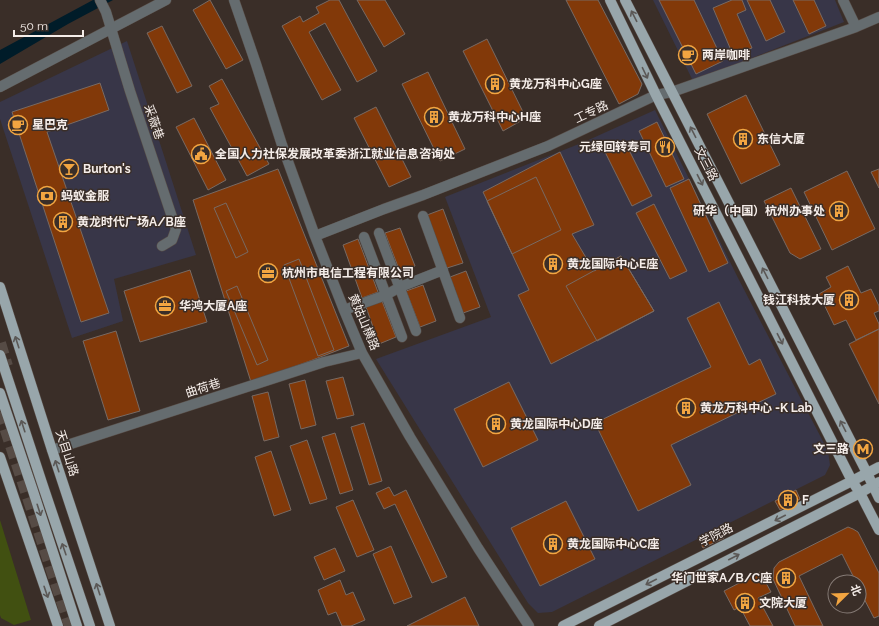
<svg xmlns="http://www.w3.org/2000/svg" width="879" height="626" viewBox="0 0 879 626" font-family="Raleway,'Noto Sans SC',sans-serif">
  <rect width="100%" height="100%" fill="#3a2e28"/>
  <path fill="#383648" d="M653 0H835L844 22 693 81Z
    M127 41 196 255 114 279 123 321 72 338 0 119V102Z
    M655 110 738 278 828 451 830 465 825 475 552 612 538 613 528 603 376 359 491 317 445 197 584 142Z"/>
  <path fill="#415011" d="M0 520 31 620 14 625 1 618 0 615Z"/>
  <path fill="#001c29" d="M93 0H113L68 24 0 64V50Z"/>
  <path fill="#823909" stroke="#786a63" d="M210 0 243 60 226 69 193 10Z
    M330 0H339L377 71 357 82 325 23 309 32 341 90 322 100 282 26 300 16 303 22 319 13 316 7Z
    M357 0H385L405 34 384 47Z
    M566 0H598L642 84 638 94 619 104Z
    M659 0H694L723 61 696 74Z
    M732 0H742L746 10 737 14 752 48 733 55 713 8Z
    M747 0H770L785 32 766 41Z
    M793 0H814L826 26 809 34Z
    M162 26 192 86 177 93 147 33Z
    M487 39 526 118 503 131 463 51Z
    M428 72 465 149 440 161 402 84Z
    M222 79 269 164 247 176 210 108 219 104 209 86Z
    M100 83 109 110 47 132 109 313 81 322 12 112Z
    M746 95 780 165 741 184 707 114Z
    M376 107 411 177 389 187 354 118Z
    M194 118 226 180 208 190 176 127Z
    M657 122 684 179 666 187 639 131Z
    M624 140 652 196 632 206 604 150Z
    M560 152 594 225 572 234 594 271 621 256 654 311 551 364 518 295 529 290 483 192Z
    M278 169 349 346 310 361 251 382 193 200Z
    M879 169V188L871 172Z
    M847 171 875 229 832 250 804 192Z
    M536 177 561 230 512 254 487 201Z
    M689 179 728 263 709 272 670 188Z
    M791 188 821 249 800 259 790 253 764 201Z
    M226 203 248 252 236 258 214 208Z
    M654 204 687 271 670 279 636 213Z
    M443 209 463 263 447 268 427 215Z
    M400 228 415 266 400 272 385 233Z
    M358 239 378 292 362 298 343 245Z
    M621 256 654 311 597 341 566 286Z
    M299 259 334 350 318 356 284 265Z
    M848 266 861 293 871 289 879 306V311L874 313 879 324V329L856 340 846 320 834 325 819 294 831 287 826 277Z
    M190 270 207 322 140 342 124 291Z
    M466 271 480 307 463 313 450 277Z
    M423 285 436 321 420 327 406 291Z
    M237 286 268 360 257 365 226 291Z
    M382 301 396 337 379 344 366 307Z
    M719 302 749 365 760 359 776 394 671 445 691 485 638 511 595 423 711 367 687 318Z
    M879 329V404L849 344Z
    M116 331 140 411 108 420 83 341Z
    M343 377 354 415 337 419 326 381Z
    M305 380 316 425 301 429 289 384Z
    M509 382 538 440 483 467 454 409Z
    M268 392 279 437 264 441 252 396Z
    M364 423 382 481 369 485 351 427Z
    M335 433 353 490 340 494 322 437Z
    M307 440 327 499 310 504 290 446Z
    M271 451 291 510 274 516 255 457Z
    M389 487 394 496 406 490 447 577 432 583 395 504 384 509 376 493Z
    M796 490 800 499 780 510 775 501Z
    M353 500 374 550 357 557 336 507Z
    M566 501 595 559 540 586 511 528Z
    M848 527 853 529 858 532 879 573V616L874 618 859 589V582H856L842 554 799 576 823 626H795L773 579 774 568 779 562Z
    M719 529 724 538 703 548 698 539Z
    M391 546 412 597 394 604 373 554Z
    M335 548 345 571 324 580 314 557Z
    M760 572 771 592 758 598 773 626H750L740 607 734 610 724 591Z
    M340 580 346 595 353 592 365 620 351 626H342L336 612 328 615 318 590Z
    M465 597 479 626H407Z"/>
  <g fill="none" stroke-linecap="round" stroke-linejoin="round">
    <path stroke="#564b45" stroke-width="12" stroke-dasharray="12 6" stroke-linecap="butt" d="M0 343 7 366
      M0 412 70 626"/>
    <g stroke="#584d47" stroke-width="11">
      <path id="minor" d="M100 0 106 12 130 91 176 229 172 240 162 246
        M234 0 256 64 282 145 315 236 344 310 362 353 410 437 478 548 529 626
        M843 0 856 27
        M0 87 166 0
        M423 216 460 318
        M379 233 416 331
        M315 236 384 209 423 195 548 146 656 95 672 92 856 27 879 17
        M364 237 402 337
        M344 310 386 295 400 287 443 270
        M52 450 324 362 362 353"/>
    </g>
    <g stroke="#584d47" stroke-width="11">
      <path id="major" d="M610 0 656 95 852 481 860 493 879 530
        M625 0 867 473 879 498
        M0 287 52 450 110 626
        M0 355 43 486 90 626
        M0 393 33 491 77 626
        M0 457 58 626
        M563 626 852 481 879 467
        M599 626 860 493 879 482"/>
    </g>
    <use href="#minor" stroke="#656c6f" stroke-width="10"/>
    <use href="#major" stroke="#98a6ab" stroke-width="10"/>
  </g>
  <defs><path id="oneway-shaft" d="M-6 0H5M1.5-3L5.5 0L1.5 3" fill="none" stroke-width="1.6" stroke-linecap="round" stroke-linejoin="round"/></defs>
  <g stroke="#5b5856">
    <use href="#oneway-shaft" transform="translate(634 16) rotate(-117)"/>
    <use href="#oneway-shaft" transform="translate(645 73) rotate(64)"/>
    <use href="#oneway-shaft" transform="translate(693 132) rotate(-117)"/>
    <use href="#oneway-shaft" transform="translate(700 180) rotate(63)"/>
    <use href="#oneway-shaft" transform="translate(765 273) rotate(-117)"/>
    <use href="#oneway-shaft" transform="translate(780 339) rotate(63)"/>
    <use href="#oneway-shaft" transform="translate(17 342) rotate(-108)"/>
    <use href="#oneway-shaft" transform="translate(23 426) rotate(-108)"/>
    <use href="#oneway-shaft" transform="translate(843 426) rotate(-117)"/>
    <use href="#oneway-shaft" transform="translate(57 466) rotate(-108)"/>
    <use href="#oneway-shaft" transform="translate(39 510) rotate(72)"/>
    <use href="#oneway-shaft" transform="translate(780 518) rotate(153)"/>
    <use href="#oneway-shaft" transform="translate(64 549) rotate(-109)"/>
    <use href="#oneway-shaft" transform="translate(734 557) rotate(-27)"/>
    <use href="#oneway-shaft" transform="translate(651 582) rotate(153)"/>
    <use href="#oneway-shaft" transform="translate(98 589) rotate(-108)"/>
    <use href="#oneway-shaft" transform="translate(46 592) rotate(71)"/>
  </g>
  <defs>
    <g id="cafe-ring" transform="scale(1)"><circle r="9.5" fill="#3a2e28" stroke="#f2a541" stroke-width="1.5"/><path d="M-5.5-4.5H6V0H3Q3 3.5 0 3.5H-2.5Q-5.5 3.5-5.5 0ZM3-3.2v2h1.7v-2ZM-6 4.5H4V6H-6Z" fill="#f2a541"/></g>
    <g id="building-ring" transform="scale(1)"><circle r="9.5" fill="#3a2e28" stroke="#f2a541" stroke-width="1.5"/><path d="M-4-6H4V6H1V3H-1V6H-4ZM-2.5-4.3h1.7v1.8h-1.7ZM.8-4.3h1.7v1.8H.8ZM-2.5-1h1.7V.8h-1.7ZM.8-1h1.7V.8H.8Z" fill="#f2a541"/></g>
    <g id="restaurant-ring" transform="scale(1)"><circle r="9.5" fill="#3a2e28" stroke="#f2a541" stroke-width="1.5"/><path d="M-5-6h1v4h1v-4h1v4h1v-4h1v5L-1.5 .5V6h-2V.5L-5-1ZM5-6V6H3V1.5H1.5Q1.5-4 5-6Z" fill="#f2a541"/></g>
    <g id="civic-ring" transform="scale(1)"><circle r="9.5" fill="#3a2e28" stroke="#f2a541" stroke-width="1.5"/><path d="M-.6-6.5H3V-4.5H.6V-3L4-1V1h2V6H-6V1h2V-1L-.6-3ZM-1.2 2.5V6h2.4V2.5Z" fill="#f2a541"/></g>
    <g id="bar-ring" transform="scale(1)"><circle r="9.5" fill="#3a2e28" stroke="#f2a541" stroke-width="1.5"/><path d="M-6-5H6L.8 .8V4.5H3.5V6h-7V4.5H-.8V.8Z" fill="#f2a541"/></g>
    <g id="bank-ring" transform="scale(1)"><circle r="9.5" fill="#3a2e28" stroke="#f2a541" stroke-width="1.5"/><path d="M-6-4H6V4H-6ZM0-2.3a2.3 2.3 0 1 0 0 4.6a2.3 2.3 0 1 0 0-4.6Z" fill="#f2a541"/></g>
    <g id="office-ring" transform="scale(1)"><circle r="9.5" fill="#3a2e28" stroke="#f2a541" stroke-width="1.5"/><path d="M-6-3h4V-5.5h4V-3h4V5H-6ZM-1-4.5V-3h2v-1.5ZM-6 0V1H6V0Z" fill="#f2a541"/></g>
    <g id="metro-ring" transform="scale(1)"><circle r="9.5" fill="#3a2e28" stroke="#f2a541" stroke-width="1.5"/><path d="M-5.5 5V-5H-3L0 0L3-5H5.5V5H3V-.5L0 4L-3-.5V5Z" fill="#f2a541"/></g>
  </defs>
  <g fill-rule="evenodd">
    <use href="#cafe-ring" x="688" y="55"/>
    <use href="#building-ring" x="495" y="84"/>
    <use href="#building-ring" x="434" y="117"/>
    <use href="#cafe-ring" x="18" y="125"/>
    <use href="#building-ring" x="743" y="139"/>
    <use href="#restaurant-ring" x="665" y="147"/>
    <use href="#civic-ring" x="201" y="154"/>
    <use href="#bar-ring" x="69" y="169"/>
    <use href="#bank-ring" x="47" y="196"/>
    <use href="#building-ring" x="839" y="211"/>
    <use href="#building-ring" x="63" y="222"/>
    <use href="#building-ring" x="553" y="264"/>
    <use href="#office-ring" x="268" y="273"/>
    <use href="#building-ring" x="849" y="300"/>
    <use href="#office-ring" x="165" y="306"/>
    <use href="#building-ring" x="686" y="408"/>
    <use href="#building-ring" x="496" y="424"/>
    <use href="#metro-ring" x="863" y="449"/>
    <use href="#building-ring" x="788" y="500"/>
    <use href="#building-ring" x="553" y="544"/>
    <use href="#building-ring" x="786" y="578"/>
    <use href="#building-ring" x="745" y="603"/>
  </g>
  <g text-anchor="middle" dominant-baseline="central" stroke-width="3" stroke-linejoin="round" paint-order="stroke">
    <g font-size="12" font-weight="bold" fill="#f5ede9" stroke="#3a2e28" text-anchor="start">
      <text x="702" y="55">两岸咖啡</text>
      <text x="509" y="84">黄龙万科中心G座</text>
      <text x="448" y="117">黄龙万科中心H座</text>
      <text x="32" y="125">星巴克</text>
      <text x="757" y="139">东信大厦</text>
      <text x="651" y="147" text-anchor="end">元绿回转寿司</text>
      <text x="215" y="154">全国人力社保发展改革委浙江就业信息咨询处</text>
      <text x="83" y="169">Burton's</text>
      <text x="61" y="196">蚂蚁金服</text>
      <text x="825" y="211" text-anchor="end">研华（中国）杭州办事处</text>
      <text x="77" y="222">黄龙时代广场A/B座</text>
      <text x="567" y="264">黄龙国际中心E座</text>
      <text x="282" y="273">杭州市电信工程有限公司</text>
      <text x="835" y="300" text-anchor="end">钱江科技大厦</text>
      <text x="179" y="306">华鸿大厦A座</text>
      <text x="700" y="408">黄龙万科中心 -K Lab</text>
      <text x="510" y="424">黄龙国际中心D座</text>
      <text x="849" y="449" text-anchor="end">文三路</text>
      <text x="802" y="500">F</text>
      <text x="567" y="544">黄龙国际中心C座</text>
      <text x="772" y="578" text-anchor="end">华门世家A/B/C座</text>
      <text x="759" y="603">文院大厦</text>
    </g>
    <g font-size="12" fill="#f5ede9" stroke="#3a2e28">
      <text transform="translate(591 112) rotate(-25)">工专路</text>
      <text transform="translate(154 122) rotate(71)">采薇巷</text>
      <text transform="translate(706 164) rotate(63)">文三路</text>
      <text transform="translate(364 322) rotate(67)">黄姑山横路</text>
      <text transform="translate(203 388) rotate(-18)">曲荷巷</text>
      <text transform="translate(67 453) rotate(72)">天目山路</text>
      <text transform="translate(716 535) rotate(-27)">学院路</text>
    </g>
  </g>
  <g transform="translate(847 594) rotate(67)"><circle r="19" fill="#3a2e28" stroke="#857a75"/>
  <path d="M0-3L7 15L0 10L-7 15Z" fill="#f2a541"/>
  <text y="-6" font-size="11" font-weight="bold" text-anchor="middle" fill="#f5ede9">北</text>
  </g>
  <path d="M14 30v6h69v-6" fill="none" stroke="#f5ede9" stroke-width="2"/>
  <text x="20" y="30" font-size="12" fill="#f5ede9" stroke="#3a2e28" stroke-width="3" paint-order="stroke">50 m</text>
</svg>
